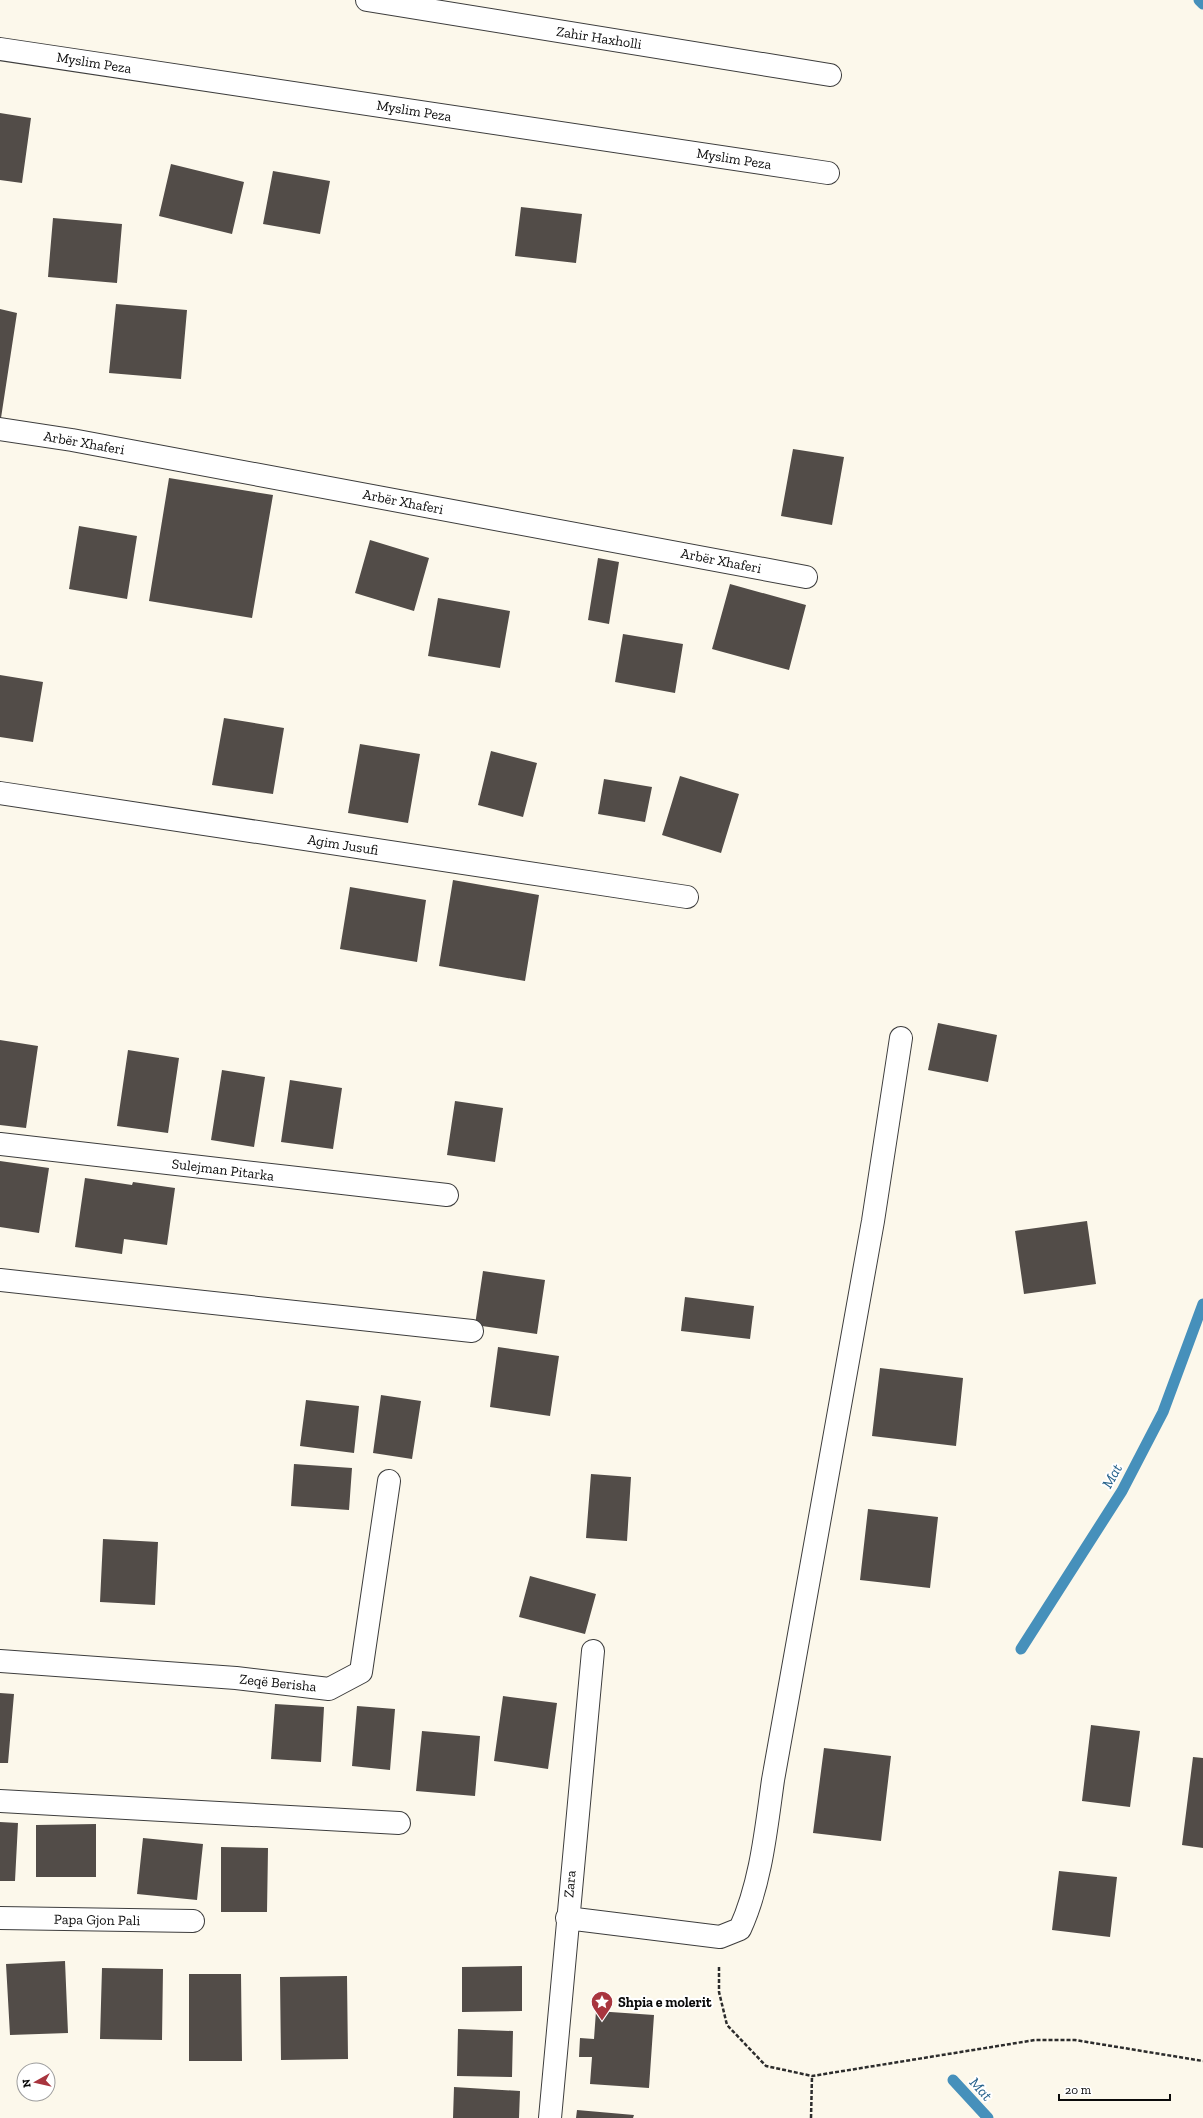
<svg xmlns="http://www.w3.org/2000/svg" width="1203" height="2118" viewBox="0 0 1203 2118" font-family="'Zilla Slab',serif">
  <rect width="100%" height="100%" fill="#fcf8eb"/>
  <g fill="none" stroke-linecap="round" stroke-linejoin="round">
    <path stroke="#4690bb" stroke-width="11" d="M1199 0 1203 4
      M1021 1649 1122 1491 1163 1412 1203 1304
      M953 2080 988 2118"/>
  </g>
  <path fill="#524c48" d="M0 113 31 118 22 183 0 180Z
    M171 164 244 182 232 234 159 216Z
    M273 171 330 181 320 234 263 224Z
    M521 207 582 214 576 263 515 256Z
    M53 218 122 224 117 283 48 277Z
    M116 304 187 310 181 379 109 373Z
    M0 309 17 313 1 418H0Z
    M793 449 844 457 832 525 781 516Z
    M169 478 273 495 252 618 149 601Z
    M79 526 137 536 127 599 69 589Z
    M370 540 429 558 414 611 355 593Z
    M598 558 619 562 609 624 588 620Z
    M730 584 806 605 789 670 712 649Z
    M438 598 510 611 500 668 428 656Z
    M623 634 683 644 675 693 615 682Z
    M0 675 43 682 33 742 0 737Z
    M224 718 284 728 273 794 212 785Z
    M360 744 420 754 408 823 348 813Z
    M491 751 537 763 523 817 478 805Z
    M680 776 739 794 721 853 662 835Z
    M604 779 652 787 645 822 598 814Z
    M453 880 539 895 525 981 439 966Z
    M350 887 426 900 417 962 340 949Z
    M938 1023 997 1035 988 1082 928 1070Z
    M0 1040 38 1046 26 1128 0 1125Z
    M128 1050 179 1058 168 1133 117 1126Z
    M222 1070 265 1077 254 1147 211 1140Z
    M290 1080 342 1088 333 1149 281 1142Z
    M455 1101 503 1108 495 1162 447 1155Z
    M0 1161 49 1168 39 1233 0 1227Z
    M85 1178 132 1185 133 1182 175 1188 167 1245 124 1239 122 1254 75 1247Z
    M1087 1221 1096 1284 1024 1294 1015 1231Z
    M483 1271 545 1280 537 1334 475 1325Z
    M685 1297 754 1306 750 1339 681 1331Z
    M498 1347 559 1356 550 1416 490 1407Z
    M880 1368 963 1378 956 1446 872 1436Z
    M381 1395 421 1401 412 1459 373 1453Z
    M306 1400 359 1406 354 1453 300 1446Z
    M294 1464 352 1468 349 1510 291 1506Z
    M591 1474 631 1477 627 1541 586 1538Z
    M868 1509 938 1517 930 1588 860 1580Z
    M103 1539 158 1542 155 1605 100 1602Z
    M530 1576 596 1594 585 1634 519 1617Z
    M0 1693 14 1694 8 1763H0Z
    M503 1696 557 1703 548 1769 494 1761Z
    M275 1704 324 1707 321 1762 271 1759Z
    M357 1706 395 1709 390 1770 352 1766Z
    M1091 1725 1140 1731 1130 1807 1082 1801Z
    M422 1731 480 1736 475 1796 416 1791Z
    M824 1748 891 1756 881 1841 813 1833Z
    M1193 1757 1203 1758V1848L1182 1845Z
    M0 1822 18 1823 15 1881H0Z
    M96 1824V1877H36V1825Z
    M143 1838 203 1844 197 1900 137 1894Z
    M221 1847 268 1848 267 1912H221Z
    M1059 1871 1117 1877 1110 1937 1052 1930Z
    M65 1961 68 2033 10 2035 6 1964Z
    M522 1966V2011L462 2012V1967Z
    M102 1968 163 1969 162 2040 100 2039Z
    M189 1974H241L242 2061H189Z
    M347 1976 348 2059 281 2060 280 1977Z
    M596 2011 654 2015 649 2088 590 2084 592 2057H579L580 2038 594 2039Z
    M458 2029 513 2031 512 2077 457 2076Z
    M454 2087 520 2091 519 2118H453Z
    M577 2110 634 2115 633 2118H576Z"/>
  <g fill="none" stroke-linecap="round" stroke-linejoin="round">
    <g stroke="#3d3d3d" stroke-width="24">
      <path id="minor" d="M367 0 830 75
        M0 49 828 173
        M0 429 72 440 806 577
        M0 793 687 897
        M0 1144 447 1195
        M0 1280 472 1331
        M0 1661 236 1678 329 1689 361 1672 389 1481
        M0 1801 399 1823
        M0 1918 193 1921
        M567 1918 720 1937 740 1929C761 1883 766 1830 773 1780L873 1221 901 1038
        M550 2118 593 1651"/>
    </g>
    <path stroke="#2c2c2c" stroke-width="2.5" stroke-dasharray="4 2" stroke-linecap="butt" d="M719 1967V1992L727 2025 766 2066 812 2076 1035 2040H1075L1203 2061
      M811 2118 812 2076"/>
    <use href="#minor" stroke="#fff" stroke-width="22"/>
  </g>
  <defs>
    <g id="sight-pin" transform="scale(1.15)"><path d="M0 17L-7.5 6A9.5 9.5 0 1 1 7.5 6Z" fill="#a8353e" stroke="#fff"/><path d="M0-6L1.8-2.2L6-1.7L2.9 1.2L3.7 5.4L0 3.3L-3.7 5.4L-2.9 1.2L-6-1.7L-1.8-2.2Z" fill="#fff"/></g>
  </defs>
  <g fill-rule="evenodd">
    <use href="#sight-pin" x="602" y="2002"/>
  </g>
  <g text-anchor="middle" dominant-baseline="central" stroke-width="4" stroke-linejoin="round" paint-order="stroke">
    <g font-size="14" fill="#0a0a0a" stroke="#fff">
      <text transform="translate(599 38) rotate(9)">Zahir Haxholli</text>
      <text transform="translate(94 63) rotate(9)">Myslim Peza</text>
      <text transform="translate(414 111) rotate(9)">Myslim Peza</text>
      <text transform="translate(734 159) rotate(9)">Myslim Peza</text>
      <text transform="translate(84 443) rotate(10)">Arbër Xhaferi</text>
      <text transform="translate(403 502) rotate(11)">Arbër Xhaferi</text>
      <text transform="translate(721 561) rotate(11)">Arbër Xhaferi</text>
      <text transform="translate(343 845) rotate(9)">Agim Jusufi</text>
      <text transform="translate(223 1170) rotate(7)">Sulejman Pitarka</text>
      <text transform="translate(278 1683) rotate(6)">Zeqë Berisha</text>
      <text transform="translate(570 1884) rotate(-85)">Zara</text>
      <text transform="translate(97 1920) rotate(1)">Papa Gjon Pali</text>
    </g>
    <g font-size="14" font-weight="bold" fill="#0a0a0a" stroke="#fff" text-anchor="start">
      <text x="618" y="2002">Shpia e molerit</text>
    </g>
    <g font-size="15" font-style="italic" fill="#25618b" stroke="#fff">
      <text transform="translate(1112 1476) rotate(-61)">Mat</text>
      <text transform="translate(981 2089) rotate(48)">Mat</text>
    </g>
  </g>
  <g transform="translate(36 2082) rotate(262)"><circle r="19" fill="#ffffff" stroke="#9d9d9d"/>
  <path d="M0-3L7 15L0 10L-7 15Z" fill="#a8353e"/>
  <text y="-6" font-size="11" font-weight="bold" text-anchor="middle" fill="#0a0a0a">N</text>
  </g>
  <path d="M1059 2094v6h111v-6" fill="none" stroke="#0a0a0a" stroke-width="2"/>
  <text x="1065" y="2094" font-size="12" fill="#0a0a0a" stroke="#ffffff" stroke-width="3" paint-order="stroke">20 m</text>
</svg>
